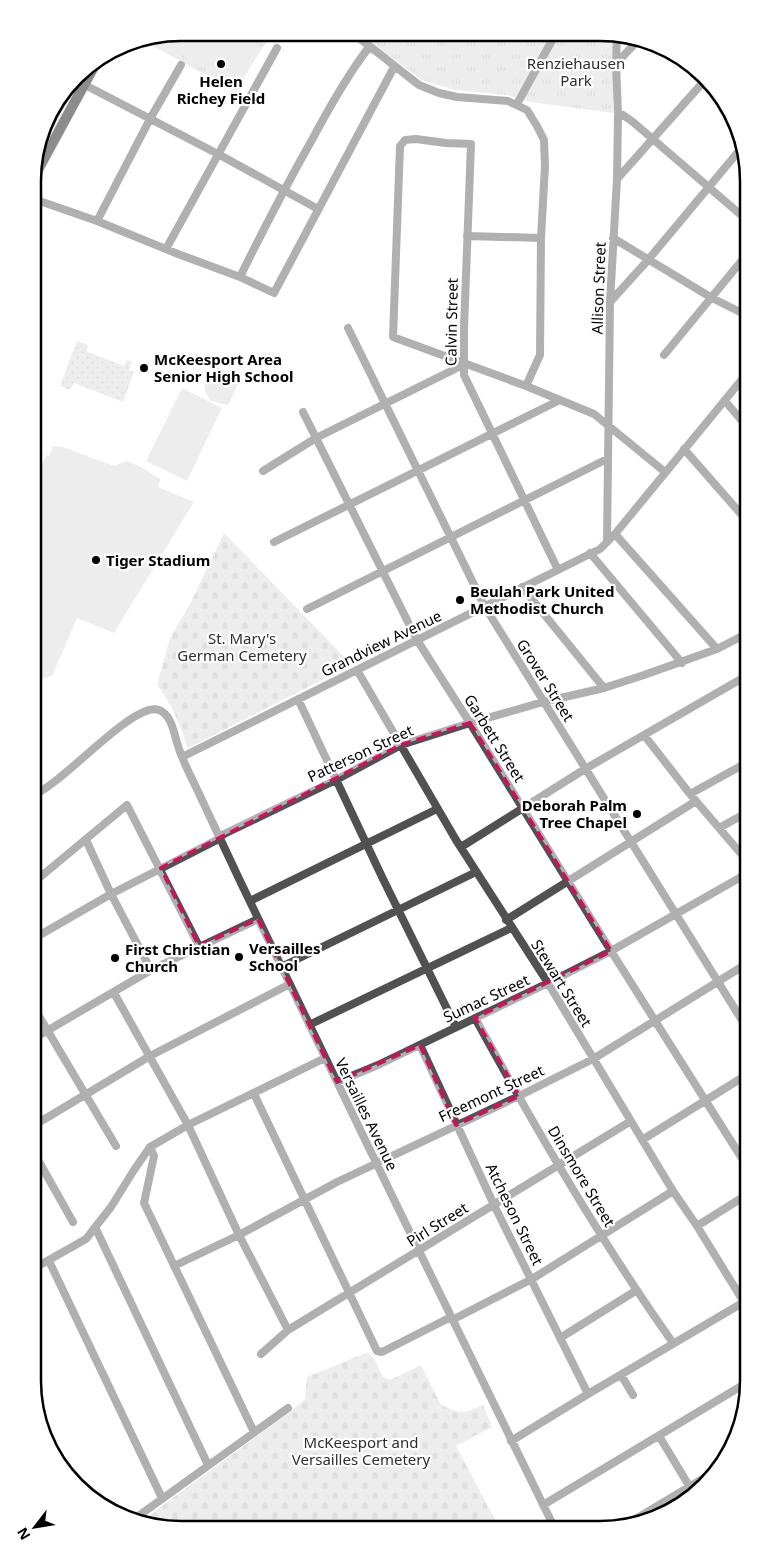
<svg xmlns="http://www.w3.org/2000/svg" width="781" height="1562" viewBox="0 0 781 1562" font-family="'Noto Sans',sans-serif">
  <defs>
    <pattern id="grass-dots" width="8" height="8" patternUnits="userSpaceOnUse" patternTransform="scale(1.25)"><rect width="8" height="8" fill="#d8d8d8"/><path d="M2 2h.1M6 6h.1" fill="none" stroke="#b8b8b8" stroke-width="1.8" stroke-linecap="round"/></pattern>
    <pattern id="cemetery-stones" width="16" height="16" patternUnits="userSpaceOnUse" patternTransform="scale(1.25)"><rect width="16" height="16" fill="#d8d8d8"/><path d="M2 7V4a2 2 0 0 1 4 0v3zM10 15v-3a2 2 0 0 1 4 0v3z" fill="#b8b8b8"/></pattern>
    <pattern id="park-tufts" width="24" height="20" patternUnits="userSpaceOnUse" patternTransform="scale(1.25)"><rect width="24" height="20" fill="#d8d8d8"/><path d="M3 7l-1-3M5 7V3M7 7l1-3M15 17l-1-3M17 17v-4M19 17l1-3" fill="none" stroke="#b8b8b8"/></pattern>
  </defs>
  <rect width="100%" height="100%" fill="#fff"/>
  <path fill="url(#grass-dots)" d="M77 341 88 345 86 351 124 366 127 360 132 361 129 370 134 372 123 402 74 383 70 390 60 386Z"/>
  <path fill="url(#cemetery-stones)" d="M224 533 352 665 188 748C180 725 172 704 157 685L170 638 190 604Z
    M368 1352 375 1360 383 1377 390 1380 421 1365 441 1405 455 1411 466 1412 483 1405 492 1427 456 1446 500 1529 161 1528 143 1520 295 1408 305 1399 307 1377Z"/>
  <path fill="url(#park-tufts)" d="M181 33H272L235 91 142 40Z
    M360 34 613 35V113L530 102 507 95 455 90 422 80Z
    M87 67 34 165 48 115 83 70Z"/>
  <path fill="#d8d8d8" d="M181 33H259L256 45 233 83 152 38Z
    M215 366 237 377 239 382 229 404 226 405 211 401C201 389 203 377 215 366Z
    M182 388 222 408 187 481 146 461Z
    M53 446 63 447 114 466 127 461 141 467 160 479 158 487 194 502 114 633 77 618 52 676 33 682V477L41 468 46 455 49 456Z"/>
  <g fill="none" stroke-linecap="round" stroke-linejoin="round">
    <g stroke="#dbdbdb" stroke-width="12">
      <path id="major" d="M34 177 97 61"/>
    </g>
    <path stroke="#515151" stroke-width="8" d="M354 34 419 85 439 93 457 97 508 101 527 110 537 126 544 140 545 166 541 238 540 355 526 386
      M616 64 638 40
      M85 85 218 154 318 209
      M517 104 555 35
      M618 114 623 115 633 122 748 221
      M617 179 705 80
      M34 199 97 221 178 254 240 277 274 293 394 67
      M97 221 150 119 181 65
      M467 236 541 238
      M613 238 712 298 748 316
      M166 249 277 48
      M240 277C263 230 287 184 313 138 330 106 347 76 369 47
      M610 302 648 260 743 146
      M348 328 485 607 748 1030
      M664 355 748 253
      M725 401 748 428
      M303 412 417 640 470 723 611 951 748 1168
      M684 449 748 522
      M263 471 316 438 465 364
      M615 534 717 649
      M274 542 558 401
      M607 542 610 302 617 179 618 114 616 64 617 35
      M590 553 682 663
      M558 570 464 375V328L471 144 446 143 416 139 405 140 400 146 393 337 526 386 594 414 665 472
      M522 587 604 688
      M307 609 607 459
      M357 670 456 840 548 983 673 1191 697 1226 748 1309
      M298 699 383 879 456 1027
      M644 735 690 794 748 862
      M182 757 600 549 615 534 748 372
      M690 794 748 762
      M33 795C61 786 134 700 159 710 172 715 174 734 178 746 184 765 194 782 202 800 215 828 228 855 241 883 344 1099 450 1314 555 1529
      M33 822V816
      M719 828 748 812
      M86 840 111 894 151 970
      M461 847 585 769 748 675
      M33 883 127 805 199 946
      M250 901 437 809
      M506 920 696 801
      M33 939 111 894 215 841 224 834 336 780 401 745 470 723 543 702 604 688 644 675 717 649 748 633
      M281 967 476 872
      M114 993 188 1125 239 1235 288 1330
      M33 1006 116 1146
      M475 1018C536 1129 600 1240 673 1343
      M309 1025 511 928
      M33 1039 151 970 258 919
      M420 1045 494 1205 588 1394
      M337 1082 378 1065 548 983 611 951 748 873
      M254 1094 377 1351 382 1352 451 1317
      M33 1126 150 1056 290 984
      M642 1140 748 1074
      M150 1147 154 1156 144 1203 254 1432
      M33 1151 73 1222
      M697 1226 748 1194
      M95 1227 208 1465
      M49 1261 162 1498
      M174 1266 239 1235 337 1182 519 1096 593 1059 748 963
      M33 1269 86 1239 111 1207 134 1170 150 1147 188 1125 325 1058
      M452 1320 532 1279 673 1191
      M560 1338 637 1290
      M261 1354 288 1330 631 1121
      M621 1375 633 1395
      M659 1436 694 1494
      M511 1441 588 1394 744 1302
      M543 1505 748 1382
      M137 1517 288 1408
      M624 1526 719 1469"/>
    <use href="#major" stroke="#000" stroke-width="10"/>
  </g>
  <path d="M0 0H781V1562H0ZM470 723 611 951 475 1018 519 1096 456 1125 420 1045 337 1082 258 919 199 946 161 868 401 745Z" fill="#fff" fill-opacity=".55" fill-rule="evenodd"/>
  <path fill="none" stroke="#c2185b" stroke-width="4" stroke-dasharray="10 6" stroke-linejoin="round" d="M470 723 611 951 475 1018 519 1096 456 1125 420 1045 337 1082 258 919 199 946 161 868 401 745Z"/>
  <g fill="#000" stroke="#fff" stroke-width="2">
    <circle cx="221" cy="64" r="5"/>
    <circle cx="144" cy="368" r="5"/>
    <circle cx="96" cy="560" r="5"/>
    <circle cx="460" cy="600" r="5"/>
    <circle cx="637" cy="814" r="5"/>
    <circle cx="239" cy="957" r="5"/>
    <circle cx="115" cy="958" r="5"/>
  </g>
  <g text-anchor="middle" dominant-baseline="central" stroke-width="4.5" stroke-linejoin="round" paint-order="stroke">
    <g font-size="15" fill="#2f2f2f" stroke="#fff">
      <text x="576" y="63">Renziehausen<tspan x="576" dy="17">Park</tspan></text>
      <text x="242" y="638">St. Mary's<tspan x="242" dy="17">German Cemetery</tspan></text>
      <text x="361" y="1442">McKeesport and<tspan x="361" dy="17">Versailles Cemetery</tspan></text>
    </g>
    <g font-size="15" font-weight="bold" fill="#000" stroke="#fff" text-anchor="start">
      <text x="221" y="81" text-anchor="middle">Helen<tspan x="221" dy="17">Richey Field</tspan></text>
      <text x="154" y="359">McKeesport Area<tspan x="154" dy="17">Senior High School</tspan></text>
      <text x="106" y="560">Tiger Stadium</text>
      <text x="470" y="591">Beulah Park United<tspan x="470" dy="17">Methodist Church</tspan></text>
      <text x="627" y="805" text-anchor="end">Deborah Palm<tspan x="627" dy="17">Tree Chapel</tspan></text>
      <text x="249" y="948">Versailles<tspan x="249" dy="17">School</tspan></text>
      <text x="125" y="949">First Christian<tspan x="125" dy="17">Church</tspan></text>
    </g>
    <g font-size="15" fill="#000" stroke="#fff">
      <text transform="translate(598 288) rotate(-88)">Allison Street</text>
      <text transform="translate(451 322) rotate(-89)">Calvin Street</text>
      <text transform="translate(381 643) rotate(-26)">Grandview Avenue</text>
      <text transform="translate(546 680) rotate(58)">Grover Street</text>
      <text transform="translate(495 738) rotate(58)">Garbett Street</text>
      <text transform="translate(360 753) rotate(-25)">Patterson Street</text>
      <text transform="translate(562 983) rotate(58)">Stewart Street</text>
      <text transform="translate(486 998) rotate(-25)">Sumac Street</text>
      <text transform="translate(491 1093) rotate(-25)">Freemont Street</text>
      <text transform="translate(367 1114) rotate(64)">Versailles Avenue</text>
      <text transform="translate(582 1176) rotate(59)">Dinsmore Street</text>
      <text transform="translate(515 1214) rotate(64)">Atcheson Street</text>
      <text transform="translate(437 1224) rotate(-32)">Pirl Street</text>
    </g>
  </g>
  <path d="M0 0H781V1562H0ZM181 41H600A140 140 0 0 1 740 181V1381A140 140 0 0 1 600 1521H181A140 140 0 0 1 41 1381V181A140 140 0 0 1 181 41Z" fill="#fff" fill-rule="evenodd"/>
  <path fill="none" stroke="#000" stroke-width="2.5" d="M181 41H600A140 140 0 0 1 740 181V1381A140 140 0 0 1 600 1521H181A140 140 0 0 1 41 1381V181A140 140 0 0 1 181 41Z"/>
  <g transform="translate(35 1527) rotate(239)" stroke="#ffffff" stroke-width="4" paint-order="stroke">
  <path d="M0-4L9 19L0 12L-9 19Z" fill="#000000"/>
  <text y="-8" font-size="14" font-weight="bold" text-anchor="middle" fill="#000000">N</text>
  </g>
</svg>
